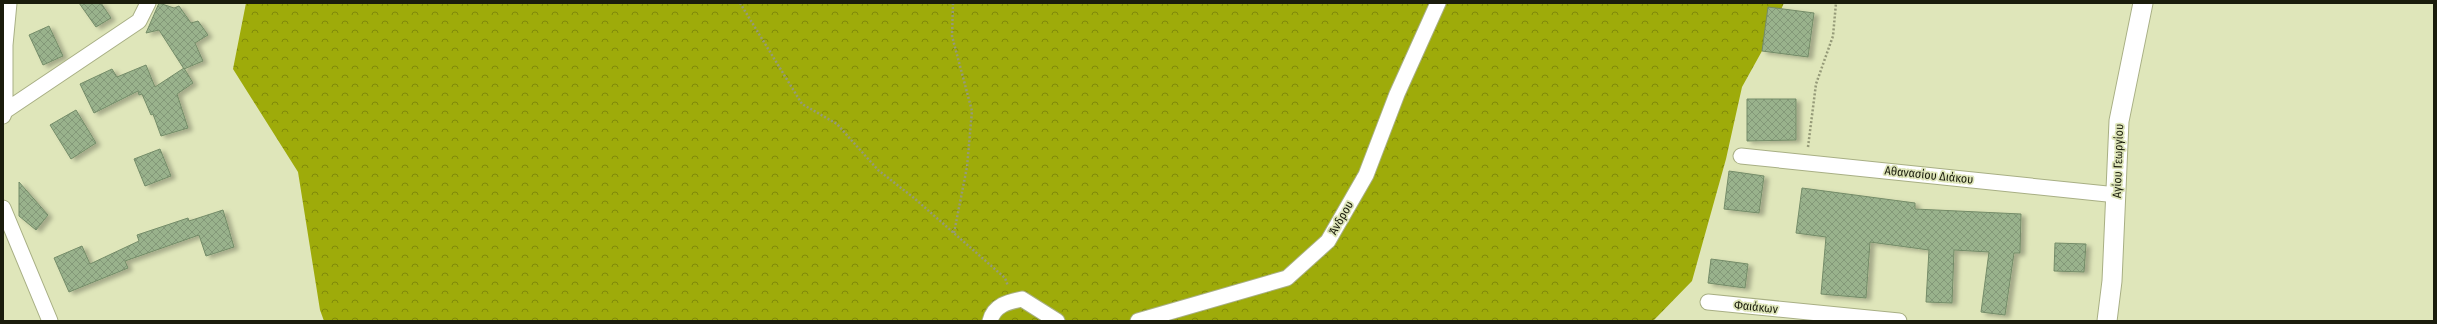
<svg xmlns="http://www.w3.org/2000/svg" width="2437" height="324" viewBox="0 0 2437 324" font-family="'Fira Sans Condensed',sans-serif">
  <defs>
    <pattern id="forest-crowns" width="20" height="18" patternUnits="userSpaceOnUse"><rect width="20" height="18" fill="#9eab0a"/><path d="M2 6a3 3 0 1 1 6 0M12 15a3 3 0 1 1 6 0" fill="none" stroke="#808a09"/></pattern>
    <pattern id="building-cross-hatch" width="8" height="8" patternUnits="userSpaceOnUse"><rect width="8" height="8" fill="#99b28c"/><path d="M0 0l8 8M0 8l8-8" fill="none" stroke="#839878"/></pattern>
    <filter id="shadow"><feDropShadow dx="4.5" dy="2.5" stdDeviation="2" flood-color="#0004"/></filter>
  </defs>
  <rect width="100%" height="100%" fill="#dfe6ba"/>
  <path fill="url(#forest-crowns)" d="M246 3H1784L1762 51 1742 87 1726 159 1692 281 1653 321H324L320 310 298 172 233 69Z"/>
  <path fill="url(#building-cross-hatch)" stroke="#748c68" filter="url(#shadow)" d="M79 3H101L111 18 96 27Z
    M159 3 174 8 179 6 191 23 198 21 208 35 195 43 203 61 184 69 159 30 146 33Z
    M1768 7 1814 13 1808 57 1762 51Z
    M49 26 63 56 43 65 29 35Z
    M146 65 155 87 184 68 193 83 177 94 188 128 161 136 153 114 151 115 142 94 139 95 138 91 94 113 80 84 112 69 117 77Z
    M1747 99H1796V140L1747 141Z
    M76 110 96 143 71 159 50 125Z
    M160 149 171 176 145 186 134 159Z
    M1729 171 1764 176 1759 213 1724 209Z
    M19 182 48 215 36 230 19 216Z
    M1802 188 1915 203V209L2021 214 2020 253H2014L2005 315 1981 312 1989 252 1954 250 1952 303 1926 302 1929 250 1870 242 1866 298 1821 294 1826 237 1796 233Z
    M223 210 234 247 206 256 199 235 125 261 128 268 69 292 54 258 82 246 90 264 139 241 137 235 188 218 189 221Z
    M2055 243 2086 244 2084 272 2054 271Z
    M1711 259 1748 264 1745 288 1708 283Z"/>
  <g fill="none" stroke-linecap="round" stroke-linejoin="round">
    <g stroke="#a8af84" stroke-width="17">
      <path id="minor" d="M5 111 139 21 148 3
        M3 116 5 111V45L9 3
        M1741 156 2117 195
        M3 208 50 321
        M1708 302 1899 321
        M990 321C994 305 1008 302 1022 299L1057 321
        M1138 321 1287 278 1328 241 1366 175 1397 94 1438 3"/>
    </g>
    <g stroke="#a8af84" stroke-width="21">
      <path id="tertiary" d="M2107 321 2112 281 2119 121 2143 3"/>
    </g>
    <path stroke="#959a78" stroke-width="2.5" stroke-dasharray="2 2" stroke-linecap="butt" d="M740 3 802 104 837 124 878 170 914 198 1005 278 1008 286
      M953 3 952 36 972 111 967 167 954 233
      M1808 147 1816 84 1833 36 1836 3"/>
    <use href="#minor" stroke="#fff" stroke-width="15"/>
    <use href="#tertiary" stroke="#fff" stroke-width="19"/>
  </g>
  <g text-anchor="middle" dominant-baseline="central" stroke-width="3.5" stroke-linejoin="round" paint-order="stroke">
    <g font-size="12" fill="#1a1c0c" stroke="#dfe6ba">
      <text transform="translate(2118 161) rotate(-88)">Αγίου Γεωργίου</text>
      <text transform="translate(1929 175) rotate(6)">Αθανασίου Διάκου</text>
      <text transform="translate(1341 218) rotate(-60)">Άνδρου</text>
      <text transform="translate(1756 307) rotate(6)">Φαιάκων</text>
    </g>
  </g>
  <rect width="2437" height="324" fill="none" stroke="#1a1c0c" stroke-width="8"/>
</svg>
